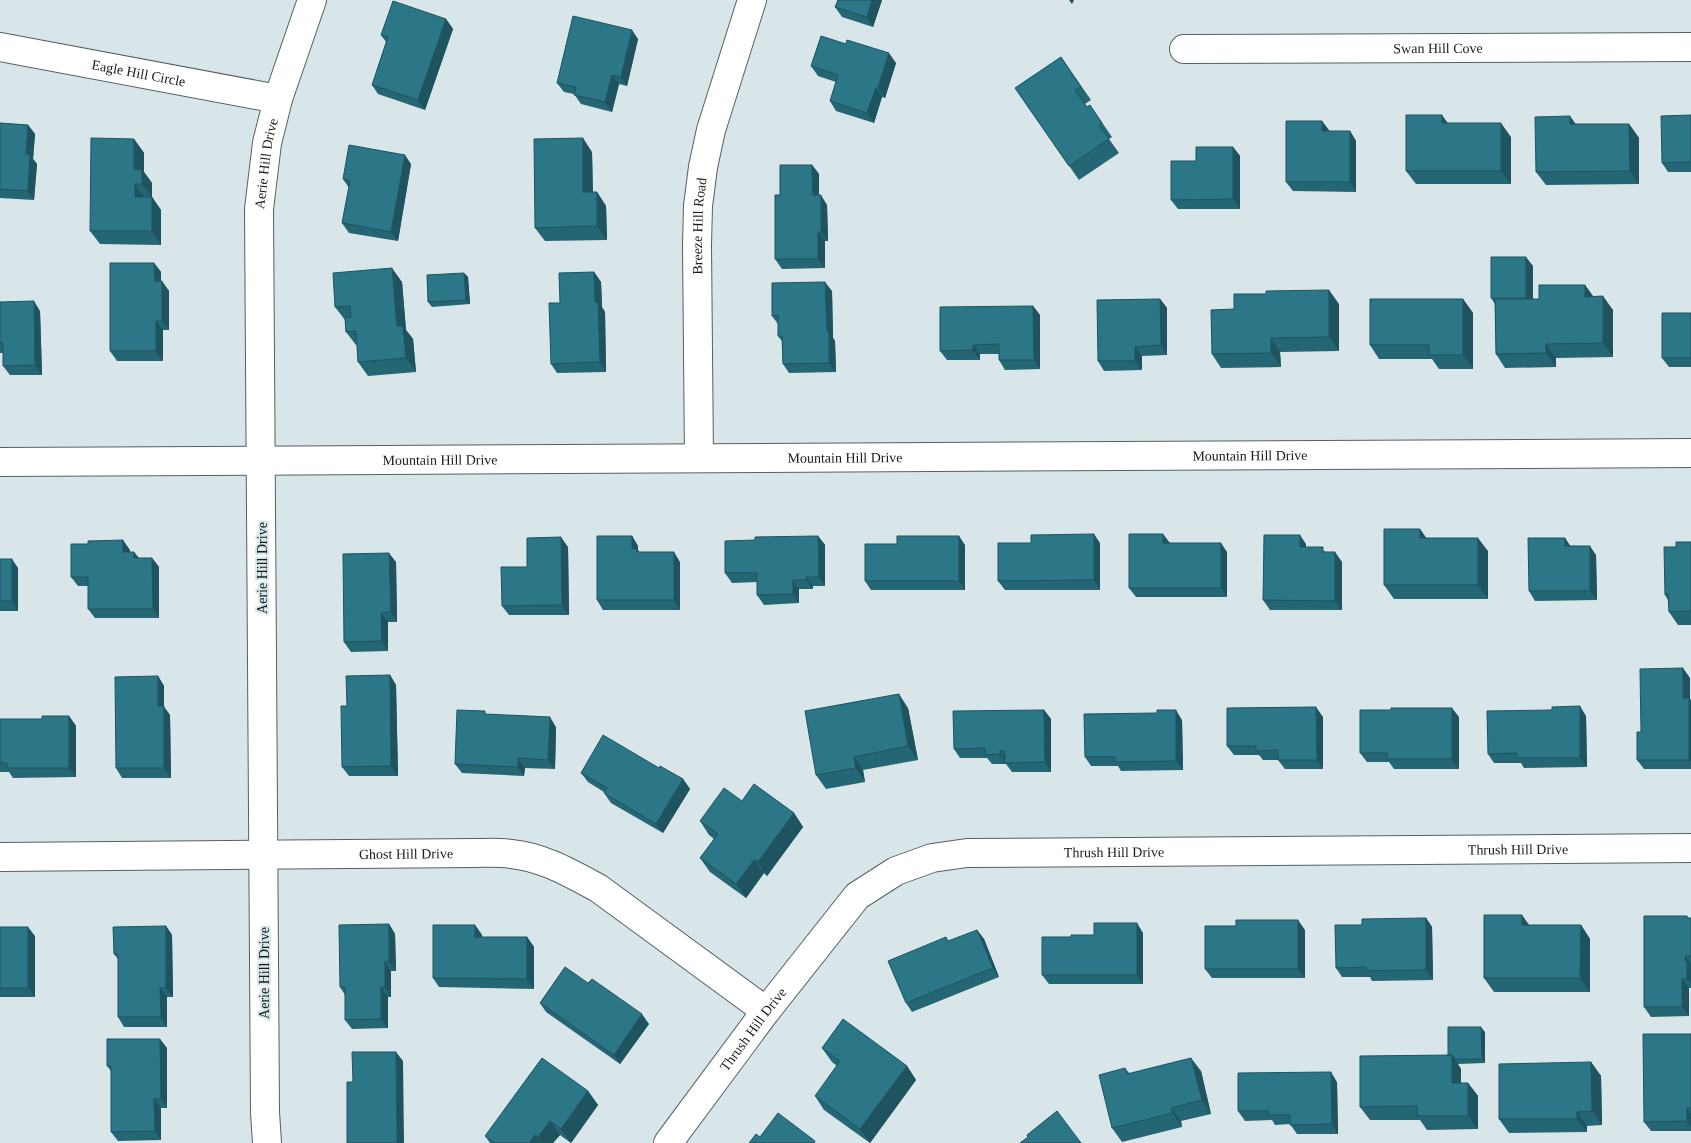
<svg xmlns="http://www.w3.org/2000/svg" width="1691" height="1143" viewBox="0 0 1691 1143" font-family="Georgia,serif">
  <rect width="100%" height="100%" fill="#d8e6ea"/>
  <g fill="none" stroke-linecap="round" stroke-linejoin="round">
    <g stroke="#546164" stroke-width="30">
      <g id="minor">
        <path id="s1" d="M0 47 278 99"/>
        <path id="s2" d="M1184 49 1691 47"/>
        <path id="s3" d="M699 458 697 245 698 206 703 167 711 130 752 0"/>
        <path id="s4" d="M0 462 1691 453"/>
        <path id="s5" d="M0 857 475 853C487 853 499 852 511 854 543 857 570 873 598 888L766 1011"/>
        <path id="s6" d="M267 1143 265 1112 259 209 267 143 278 99 312 0"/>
        <path id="s7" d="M668 1143 766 1011 857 896 896 871 932 858 967 853 1691 848"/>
      </g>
    </g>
    <use href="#minor" stroke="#fff" stroke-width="28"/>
  </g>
  <path fill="#256675" d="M838 0H882L873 27 842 17 835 7Z
    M446 19 453 29 425 110 378 94 372 85 386 42 381 35Z
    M638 39 627 86 619 84 612 112 581 104 574 94 564 92 557 83Z
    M1061 57 1091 100 1085 104 1087 107 1090 105 1112 137 1109 139 1119 153 1079 180 1015 88Z
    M896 63 885 98 882 97 874 123 836 111 830 101 836 82 818 76 811 66Z
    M1691 115V172H1668L1662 163Z
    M1322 121 1329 131H1350L1356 141V192L1293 191 1286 182Z
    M0 123 28 125 35 134 33 159 37 164 34 200 0 198Z
    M1448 123 1511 137V184H1416L1406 171Z
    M1575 124H1629L1639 138V184L1546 185 1536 172Z
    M134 139 144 153V172L152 183V197L161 210V245L100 244 90 231Z
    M1233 147 1240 156V209H1178L1171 200 1196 161Z
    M592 152 593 192H597L606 206 607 240 545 241 535 228Z
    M411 164 398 241 349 233 342 223 349 188 343 179Z
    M812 165 819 174V195L827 205 828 241H825V268L782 269 775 259 780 195Z
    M154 263 161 272V281L169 291V330H163V361H117L110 351Z
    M1533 266V299H1539L1585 285 1593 296 1613 310V357L1556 358V367L1505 368 1496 354 1495 304 1491 298Z
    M594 272 601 282 602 307 605 312 606 372 557 373 551 364 560 303Z
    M464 273 468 277 470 304 432 307 428 302Z
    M402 282 406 330 413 339 416 372 368 376 358 362 357 345H356L346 332 345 320 335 307Z
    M832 291 833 338 835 341 836 372 789 373 783 364 782 341 778 336V324L772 316Z
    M1160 299 1167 308V355L1142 356V370L1104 371 1098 361Z
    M1463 299 1473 313V369H1439L1432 359H1379L1370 345Z
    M0 302 40 311 42 375H10L3 366V353H0Z
    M1339 304V351L1280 352 1281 367 1221 368 1212 354 1234 309Z
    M1033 306 1040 315V369L1005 370 999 360V354H980V360H947L940 351Z
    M1691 313V367H1669L1662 358Z
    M1420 529 1426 538 1488 551V599H1394L1384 585Z
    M632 536 638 546V550L639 552 680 562V610H603L597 600Z
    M818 536 825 545V586H813V589H799V603L764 605 757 595V582L732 583 725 573 755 540Z
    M1565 538 1570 546 1596 555 1597 600 1535 601 1529 591Z
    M1691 542V625H1678L1669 612 1668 600 1665 595 1676 547Z
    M1100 543V590H1005L998 581Z
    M1169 543 1227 552V597H1136L1129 588Z
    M1306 544V547L1327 552 1342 562V610H1270L1263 600Z
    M965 545V590H871L865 581Z
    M568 547 569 615H509L502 606 527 567Z
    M130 550V552H134L139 558H152L159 567V618H95L88 609V586H78L71 577Z
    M0 559 18 568V611H0Z
    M396 562 397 622H388V651L351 652 344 642Z
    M390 675 396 685 398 776H349L342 767Z
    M158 676 164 686V707L170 715 171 778H122L116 768Z
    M1690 678V699L1691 700V769H1644L1637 760 1641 732Z
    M908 708 918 760 863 770 865 782 826 789 816 775Z
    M1044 710 1051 719V772H1012L1006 764H992L987 758H960L954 749Z
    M488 714 556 727 555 769 525 768 524 776 462 773 455 764Z
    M69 716 76 726V777L13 778 9 772H0V719H42Z
    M1586 716 1587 767 1524 768 1521 763H1494L1488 754Z
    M1323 717V769H1285L1278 760H1263L1259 755H1234L1227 746Z
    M1459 717V769H1394L1389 762H1367L1360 753Z
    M1182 720 1183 770 1121 771 1118 766H1091L1085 757Z
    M659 768 683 779 690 789 663 833 611 803 604 793V792L588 782 581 773Z
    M742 801 794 813 803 827 767 876 764 873 746 898 710 872 700 858 714 839 709 835 700 821Z
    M1687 916 1689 918H1691V988H1689V1016L1651 1017 1644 1007Z
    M1426 918 1432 927 1433 980 1372 981 1370 977H1342L1336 968 1362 925Z
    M389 924 395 934 396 971H391V997H388V1028L352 1029 345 1020V995L340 987Z
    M475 925 482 935V937H527L534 947V989L439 987 433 978Z
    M1581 925 1590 939V992H1494L1484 978Z
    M166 926 172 935 173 997H167V1027H124L118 1017V959L114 954Z
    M1236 926 1305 930V978H1212L1205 969Z
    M0 927 35 936V997H0Z
    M977 930 984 939 999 977 912 1012 906 1003Z
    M1143 933V984H1049L1042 975 1071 937Z
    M588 983 649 1024 620 1064 546 1012 540 1003Z
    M1485 1032V1063L1458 1064 1461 1069V1083H1468L1478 1096V1129L1427 1130 1420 1120H1370L1360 1107 1448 1055Z
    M1691 1034V1131H1651L1644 1122Z
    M167 1048V1108H161V1140L118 1141 111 1132V1071L107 1066Z
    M822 1048 907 1066 916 1080 870 1143 824 1110 815 1096 837 1066 832 1062Z
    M1591 1062 1601 1076 1602 1125 1587 1126V1132L1509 1133 1499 1119Z
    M1125 1068 1129 1073 1201 1071 1211 1114 1181 1121 1182 1127 1122 1142 1112 1128Z
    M1337 1082 1338 1134H1297L1290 1124 1275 1125 1272 1120 1245 1121 1238 1111Z
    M588 1091 598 1105 571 1143 560 1135 553 1143H495Z
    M485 1136 495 1143H490Z"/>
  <path fill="#1e535f" d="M872 0H882L873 27 867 17Z
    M1069 0H1074L1072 4Z
    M446 19 453 29 425 110 418 100Z
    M632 30 638 39 627 86 621 77Z
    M889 53 896 63 885 98 878 88Z
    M612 75 619 84 612 112 605 102Z
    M876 88 882 97 874 123 867 113Z
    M1442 115 1452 129 1442 123Z
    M1570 116 1580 130 1570 124Z
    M1322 121 1329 130V140L1322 131Z
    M1501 123 1511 137V184L1501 171Z
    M1629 124 1639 138V184L1630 171Z
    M28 125 35 134 33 159 37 164 34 200 28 191 26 154Z
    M1350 131 1356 141V192L1350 182Z
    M583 138 592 152 593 206 583 192Z
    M134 139 144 153V172L152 183V198L142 184 134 169Z
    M1233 147 1240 156V209L1233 199Z
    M405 155 411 164 398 241 391 232Z
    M812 165 819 174V205L813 195Z
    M135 184 145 198 135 197Z
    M597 192 606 206 607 240 597 226Z
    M821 195 827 205 828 241 821 232Z
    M152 197 161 210V245L152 231Z
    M818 232 825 241V268L818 259Z
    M1526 257 1533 266V307L1526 298Z
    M154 263 161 272V291L155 281Z
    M392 268 402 282 406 330 413 339 416 372 406 358 397 326Z
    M594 272 601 282 602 307 605 312 606 372 600 362 595 302Z
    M464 273 468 277 470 304 466 300Z
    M162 281 169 291V330L162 321Z
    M825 282 832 291 833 338 835 341 836 372 829 363 827 331Z
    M1585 285 1595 299 1585 297Z
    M1329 290 1339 304V351L1329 337Z
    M1603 296 1613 310V357L1603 343Z
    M1160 299 1167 308V355L1161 345Z
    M1463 299 1473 313V369L1463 355Z
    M34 301 40 311 42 375 35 365Z
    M1033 306 1040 315V369L1034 360Z
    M156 321 163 330V361L156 351Z
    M1271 338 1280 352 1281 367 1271 353Z
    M1546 344 1556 358V367L1546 353Z
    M973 345 980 354V360L973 350Z
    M1135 347 1142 356V370L1135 361Z
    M1420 529 1429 542 1420 538Z
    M1094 534 1100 543V590L1094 580Z
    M1163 534 1170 543H1163Z
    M1300 535 1306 544V556L1300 547Z
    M632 536 638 546V550L644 558 632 549Z
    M818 536 825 545V586L819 577Z
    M959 536 965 545V590L959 581Z
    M561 537 568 547 569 615 562 605Z
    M1478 538 1488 551V599L1478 585Z
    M1565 538 1571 547 1565 546Z
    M123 540 130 550V561L123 552Z
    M1221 543 1227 552V597L1221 588Z
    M1590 546 1596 555 1597 600 1590 591Z
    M134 552 141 561 134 558Z
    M674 552 680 562V610L674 600Z
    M1335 552 1342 562V610L1335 601Z
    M389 553 396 562 397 622 391 612Z
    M152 558 159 567V618L153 609Z
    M12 559 18 568V611L12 601Z
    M806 577 813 586V589L806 580Z
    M793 580 799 589V603L793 594Z
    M381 613 388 622V651L382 641Z
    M1683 668 1690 678V699L1691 700V762L1689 760 1683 698Z
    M390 675 396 685 398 776 391 766Z
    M158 676 164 686V707L170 715 171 778 164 768 158 706Z
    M899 694 908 708 918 760 908 746Z
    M1580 706 1586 716 1587 767 1580 758Z
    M1316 707 1323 717V769L1317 760Z
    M1452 708 1459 717V769L1452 759Z
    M1044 710 1051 719V772L1045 762Z
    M1176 710 1182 720 1183 770 1176 761Z
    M69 716 76 726V777L69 768Z
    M550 717 556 727 555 769 548 760Z
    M1000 751 1007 761V764L1000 754Z
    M854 757 863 770 865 782 856 768Z
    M518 758 525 768 524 776 518 767Z
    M683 779 690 789 663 833 656 824Z
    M794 813 803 827 767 876 758 862Z
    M754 860 764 873 746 898 736 884Z
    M1522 915 1532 929 1522 925Z
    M1426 918 1432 927 1433 980 1426 970Z
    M1298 920 1305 930V978L1298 969Z
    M1137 923 1143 933V984L1137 975Z
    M389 924 395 934 396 971 389 962Z
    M475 925 482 935V946L475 937Z
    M1581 925 1590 939V992L1580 978Z
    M166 926 172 935 173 997 166 988Z
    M28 927 35 936V997L28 988Z
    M977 930 984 939 999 977 993 968Z
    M527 937 534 947V989L527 979Z
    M1685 956 1691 964V984L1687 979Z
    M385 962 391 971V997L385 987Z
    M1682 979 1689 988V1016L1682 1007Z
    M381 987 388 997V1028L381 1019Z
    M160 988 167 997V1027L161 1017Z
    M642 1014 649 1024 620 1064 614 1055Z
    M1481 1027 1485 1032V1063L1482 1059Z
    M160 1039 167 1048V1108L161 1099Z
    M396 1052 403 1061 404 1143H397Z
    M1452 1055 1461 1069V1096L1452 1083Z
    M1191 1058 1201 1071 1211 1114 1202 1100Z
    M1591 1062 1601 1076 1602 1125 1592 1111Z
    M907 1066 916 1080 870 1143 860 1129Z
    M1331 1072 1337 1082 1338 1134 1332 1124Z
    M1468 1083 1478 1096V1129L1468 1116Z
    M588 1091 598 1105 571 1143 561 1129Z
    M154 1099 161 1108V1140L155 1131Z
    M1171 1108 1181 1121 1182 1127 1173 1113Z
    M1687 1108 1691 1114V1127L1687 1121Z
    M1577 1112 1587 1126V1132L1577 1119Z
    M550 1121 560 1135 553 1143H542L538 1137Z
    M535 1135 541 1143H529Z"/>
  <path fill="#2b7788" stroke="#1e535f" d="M838 0H872L867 17 835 7Z
    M393 1 446 19 418 100 372 85 388 37 381 35Z
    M573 16 632 30 621 77 612 75 605 102 574 95 576 87 557 83Z
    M821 36 846 44 847 40 889 53 878 88H876L867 113 830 101 838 75 811 66Z
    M1061 57 1081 87 1075 90 1087 107 1090 105 1102 123 1099 125 1109 139 1069 166 1015 88Z
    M1406 115H1442V123H1501V171H1406Z
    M1691 115V162L1662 163 1661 116Z
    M1570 116V124H1629L1630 171 1536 172 1535 117Z
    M1286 121H1322V131H1350V182H1286Z
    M0 123 28 125 26 154 30 155 28 191 0 189Z
    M91 138 134 139V169L142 170V184H135V197H152V231H90Z
    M583 138V192H597V226L535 228 534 139Z
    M349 145 405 155 391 232 342 223 350 181 343 179Z
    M1196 147H1233V199L1171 200V161H1196Z
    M780 165H812L813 195H821V232H818V259H775V195H780Z
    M1491 257H1526V298H1491Z
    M110 263H154L155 281H162V321H156V351H110Z
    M392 268 397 326H403L406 358 358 362 356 331 346 332 345 318 351 317 350 306 335 307 333 273Z
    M594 272 595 302H598L600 362 551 364 549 303H560L559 273Z
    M464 273 466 300 428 302 427 275Z
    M825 282 827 331H829V363L783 364 782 336H778V315L772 316V283Z
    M1539 285H1585V297L1603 296V343L1546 344V353L1496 354 1495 299H1539Z
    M1329 290V337L1271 338V353L1212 354 1211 310 1234 309V294H1266V291Z
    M1160 299 1161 345 1135 347V361H1098L1097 300Z
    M1370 299H1463V355H1429V345H1370Z
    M34 301 35 365 3 366V343H0V302Z
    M1033 306 1034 360H999V344L973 345V350L940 351V307Z
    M1662 313H1691V358H1662Z
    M1384 529H1420V538H1478V585H1384Z
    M1094 534V580L998 581V543H1031V535Z
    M1129 534H1163V543H1221V588H1129Z
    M1264 535H1300V547H1323V552H1335V601L1263 600Z
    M597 536H632V549H637V552H674V600H597Z
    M818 536 819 577H806V580H793V594L757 595V573H725V541L755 540V537Z
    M897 536H959V581H865V544H897Z
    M561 537 562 605 502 606 501 567H527V538Z
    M1528 538H1565V546H1590V591H1529Z
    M123 540V552H134V558H152L153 609H88V577H71V544H88V541Z
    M1676 542H1691V611L1669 612 1668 594 1665 595 1664 547H1676Z
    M389 553 391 612 381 613 382 641 344 642 343 554Z
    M0 559H12V601H0Z
    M1683 668V698H1689V760H1637V732H1641L1640 669Z
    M390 675 391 766 342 767 341 706H347L346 676Z
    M158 676V706H164V768H116L115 677Z
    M899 694 908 746 854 757 856 768 816 775 805 711Z
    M1580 706V758H1517V753L1488 754 1487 711 1552 710V707Z
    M1316 707 1317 760H1278V750L1256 751V746H1227V708Z
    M1391 708H1452V759H1387V753H1360V710H1391Z
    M457 710 485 711V714L550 717 548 760 518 758V767L455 764Z
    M1044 710 1045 762 1005 763V751H1000V754L985 755V748L954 749 953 711Z
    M1157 710H1176V761L1115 762V757H1085L1084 714 1157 713Z
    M42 716H69V768H7V763H0V719H42Z
    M603 735 659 768 660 766 683 779 656 824 604 793 607 788 581 773Z
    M754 784 794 813 758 862 754 860 736 884 700 858 718 834 700 821 724 788 742 801Z
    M1484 915H1522V925H1581L1580 978H1484Z
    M1644 916H1687V918H1691V956H1685V961H1687V979H1682V1007H1644Z
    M1426 918V970L1366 971V967L1336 968 1335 925H1362V919Z
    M1236 920H1298V969H1205V926H1236Z
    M1094 923H1137V975H1042V937H1071V935H1094Z
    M389 924V962H385V987H381V1019L345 1020V987H340L339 925Z
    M433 925H475V937H527V979L433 978Z
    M166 926V988H160L161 1017H118V954H114L113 927Z
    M0 927H28V988H0Z
    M977 930 993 968 906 1003 888 961 946 937 948 941Z
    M565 967 588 983 592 979 642 1014 614 1055 540 1003Z
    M843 1019 907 1066 860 1129 815 1096 840 1061 822 1048Z
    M1448 1027H1481L1482 1059H1455L1452 1055H1448Z
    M1643 1034H1691V1108H1687V1121L1644 1122Z
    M107 1039H160L161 1099H154L155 1131 111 1132V1066H107Z
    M352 1052H396L397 1143H347V1082H353Z
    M1452 1055V1083H1468V1116H1417V1106L1360 1107V1056Z
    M542 1058 588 1091 561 1129 550 1121 538 1137 535 1135 529 1143H495L485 1136Z
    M1191 1058 1202 1100 1171 1108 1173 1113 1112 1128 1099 1075 1125 1068 1127 1074Z
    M1591 1062 1592 1111 1577 1112V1119H1499V1064Z
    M1331 1072 1332 1124 1290 1125V1115H1268V1111H1238V1073Z
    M1057 1111 1081 1143H1020L1028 1137 1027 1135Z
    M778 1113 815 1141 814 1143H749L756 1134 760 1137Z"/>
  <g text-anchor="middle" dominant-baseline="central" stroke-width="4" stroke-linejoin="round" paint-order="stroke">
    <g font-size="14" fill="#171c1d" stroke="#d8e6ea">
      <text stroke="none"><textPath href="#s2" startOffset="254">Swan Hill Cove</textPath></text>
      <text stroke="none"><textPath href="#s1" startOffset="141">Eagle Hill Circle</textPath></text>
      <text stroke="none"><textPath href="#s6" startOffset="980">Aerie Hill Drive</textPath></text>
      <text stroke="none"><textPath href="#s3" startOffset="232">Breeze Hill Road</textPath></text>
      <text stroke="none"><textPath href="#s4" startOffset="1250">Mountain Hill Drive</textPath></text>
      <text stroke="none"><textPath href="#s4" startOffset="845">Mountain Hill Drive</textPath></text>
      <text stroke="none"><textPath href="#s4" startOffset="440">Mountain Hill Drive</textPath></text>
      <text transform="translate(262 568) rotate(-90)">Aerie Hill Drive</text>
      <text stroke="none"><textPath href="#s7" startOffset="982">Thrush Hill Drive</textPath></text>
      <text stroke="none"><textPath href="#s7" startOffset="578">Thrush Hill Drive</textPath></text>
      <text stroke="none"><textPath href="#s5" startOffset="406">Ghost Hill Drive</textPath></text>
      <text transform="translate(264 973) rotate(-90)">Aerie Hill Drive</text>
      <text stroke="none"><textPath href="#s7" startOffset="142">Thrush Hill Drive</textPath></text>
    </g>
  </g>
</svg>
